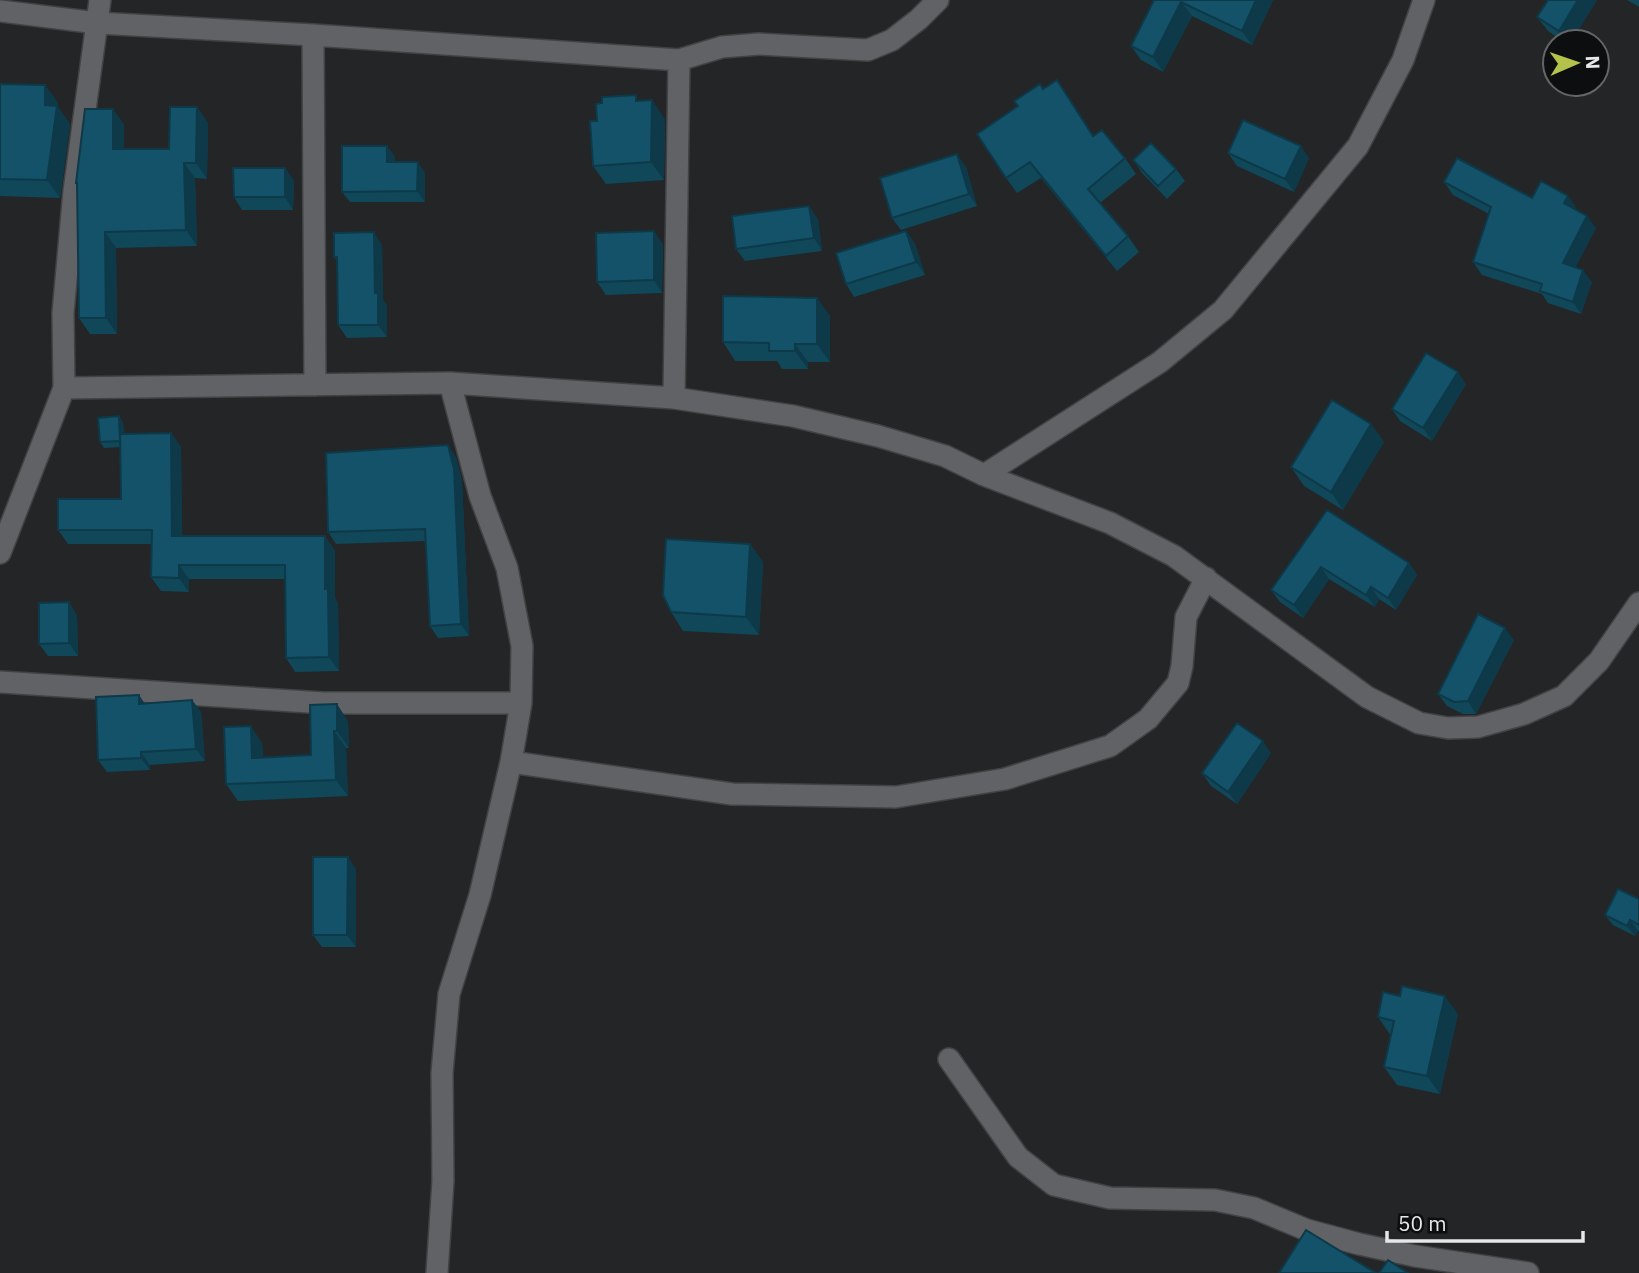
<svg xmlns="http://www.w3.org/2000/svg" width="1639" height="1273" viewBox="0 0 1639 1273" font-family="'IBM Plex Sans',sans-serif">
  <rect width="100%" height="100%" fill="#232527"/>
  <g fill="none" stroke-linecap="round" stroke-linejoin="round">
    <g stroke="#414244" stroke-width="24">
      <path id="minor" d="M0 11 97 23 313 35 679 60 722 47 759 44 868 50 892 40 919 19 938 0
        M313 35 315 385
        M64 388 450 383 674 398 793 416 878 436 945 456 984 475 1110 523 1174 556 1367 697 1419 723 1448 728 1478 727 1524 714 1564 696 1599 661 1639 603
        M674 398 679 60
        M984 475 1160 362 1223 310 1358 146 1403 60 1424 0
        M0 553 64 388 63 313 74 191 100 0
        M0 682 324 703H521
        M511 762 732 794 896 797 1005 779 1110 746 1148 719 1178 683 1182 666 1186 617 1206 578
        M949 1059 1018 1157 1054 1185 1110 1198 1215 1200 1254 1208 1307 1230 1359 1244 1415 1256 1528 1273
        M437 1273 443 1181 442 1073 449 994 480 895 511 762 521 703 522 646 507 568 480 496 450 383"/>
    </g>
    <use href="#minor" stroke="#616265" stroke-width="21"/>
  </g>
  <path fill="#104759" d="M1154 0H1273L1252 45 1192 16 1163 72 1141 60 1131 46Z
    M1548 0H1597L1571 42H1564L1548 31 1537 17Z
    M1627 0H1639V7Z
    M0 84 45 85 58 103V107L70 124 60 198 0 196Z
    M1044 89 1068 96 1094 136 1125 158 1136 174 1100 203 1128 236 1139 252 1117 271 1041 178 1017 193 1006 178Z
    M640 101 665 119 664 180 606 184 593 166 597 121Z
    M197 107 208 123 207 179 195 178 197 246 116 248 117 334H90L79 318 78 185 76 183 124 124V149H169Z
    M387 146 395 157V162L425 173V202H350L342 192Z
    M1228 153 1309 158 1294 192 1237 166Z
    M1133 160 1176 169 1185 181 1167 199 1142 173Z
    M966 167 977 206 901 230 892 218Z
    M294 180 293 210H242L234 197Z
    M1444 182 1532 198 1568 196 1576 208V209L1596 228 1575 268 1592 282 1581 314 1548 303 1542 294 1482 275 1473 262 1489 214 1453 195Z
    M818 219 822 251 745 261 736 249Z
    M906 231 915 244 925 275 854 297 846 284Z
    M663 244 662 293 606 295 597 282Z
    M382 245 383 300 387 305V337L347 338 338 325 337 261 334 257Z
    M817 298 830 316V362H808V369H782L777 361H735L723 342Z
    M1466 384 1432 441 1400 421 1392 409Z
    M123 422 124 434 171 433 181 447 182 536 335 550V598L338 604 339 671 295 672 286 658 285 579H189V592L161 591 151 577 152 544H68L58 530 121 499 120 447 104 448 100 442Z
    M1371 424 1384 442 1343 510 1304 486 1291 467Z
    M456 457 462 481 469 636 438 638 430 626 426 541 336 544 328 532Z
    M1327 510 1409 563 1417 575 1396 610 1379 599 1375 607 1329 579 1303 618 1280 602 1271 590Z
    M750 544 763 562 759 635 683 631 671 612Z
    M77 615 78 656H48L39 644Z
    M1514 640 1476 714H1463L1447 706 1438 694Z
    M192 700 201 712 205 761 150 765V770L107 772 98 760 145 703Z
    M310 705 348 721 349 748H346L348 796 238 801 226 784 262 743 263 757 311 755Z
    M1271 753 1237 804 1211 786 1202 773Z
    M356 869V947H322L313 935Z
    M1639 899V932L1638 931 1635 936 1613 925 1605 915Z
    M1458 1014 1440 1094 1397 1085 1384 1067 1391 1036 1378 1017Z"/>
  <path fill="#0d3949" d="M1256 0H1273L1252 45 1242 31Z
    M1578 0H1597L1571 42H1567L1559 31Z
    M1181 2 1192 16 1163 72 1153 57Z
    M45 85 58 103V107L70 124 60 198 47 180Z
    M652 100 665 119 664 180 651 162Z
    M197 107 208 123 207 179 196 163Z
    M113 109 124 124V165L113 149Z
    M387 146 395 157V173L387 162Z
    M1301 146 1309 158 1294 192 1285 179Z
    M957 154 966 167 977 206 969 194Z
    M418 162 425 173V202L417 191Z
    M184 163 195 178 197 246 186 230Z
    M285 168 294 180 293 210 285 197Z
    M1568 196 1576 208 1572 215 1564 203Z
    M809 206 818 219 822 251 814 238Z
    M1587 216 1596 228 1571 276 1563 263Z
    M654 231 663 244 662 293 654 280Z
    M906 231 915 244 925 275 916 262Z
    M105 232 116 248 117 334 106 318Z
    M374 232 382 245 383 300 387 305V337L378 325 375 293Z
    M1583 270 1592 282 1581 314 1573 302Z
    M817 298 830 316V362L817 344Z
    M795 344 808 362V369L795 351Z
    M1458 372 1466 384 1432 441 1423 428Z
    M119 416 123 422 125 447 121 441Z
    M1371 424 1384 442 1343 510 1331 492Z
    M171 433 181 447 182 550 172 536Z
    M448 445 456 457 462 481 469 636 461 624Z
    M325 536 335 550V598L338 604 339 671 329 657 325 589Z
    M750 544 763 562 759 635 746 617Z
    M1409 563 1417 575 1396 610 1388 598Z
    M179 565 189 579V592L179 578Z
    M1321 567 1329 579 1303 618 1294 605Z
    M1371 587 1379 599 1375 607 1366 595Z
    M69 602 77 615 78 656 69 643Z
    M1505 628 1514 640 1476 714 1468 701Z
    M139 695 147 707 139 704Z
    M192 700 201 712 205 761 196 749Z
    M337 704 348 721 349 748 337 731Z
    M251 726 262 743 264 774 252 758Z
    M334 731 346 748 348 796 336 780Z
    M1263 741 1271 753 1237 804 1228 792Z
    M141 752 150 765V770L141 758Z
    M348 857 356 869V947L347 935Z
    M1630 920 1638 931 1635 936 1627 926Z
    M1445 996 1458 1014 1440 1094 1427 1076Z"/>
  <path fill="#135268" stroke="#0d3949" stroke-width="2" d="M1154 0H1256L1242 31 1181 2 1153 57 1131 46Z
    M1548 0H1578L1559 31 1537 17Z
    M1057 80 1093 136 1102 130 1125 158 1088 189 1128 236 1106 256 1030 162 1006 178 977 134 1018 106 1014 101 1040 84 1043 89Z
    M0 84 45 85V105L57 106 47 180 0 179Z
    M636 95V101L652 100 651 162 593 166 590 121H597L596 104 602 103V97Z
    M170 107H197L196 163H184L186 230 105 232 106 318H79L77 183H76L85 109H113V149H169Z
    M1243 120 1301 146 1285 179 1228 153Z
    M1151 143 1176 169 1158 186 1133 160Z
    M342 146H387V162H418L417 191 342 192Z
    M957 154 969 194 892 218 880 178Z
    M1457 158 1532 198 1541 181 1568 196 1564 203 1587 216 1563 263 1583 270 1573 302 1540 291 1542 284 1473 262 1491 207 1444 182Z
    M233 168H285V197H234Z
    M809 206 814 238 736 249 732 216Z
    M654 231V280L597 282 596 233Z
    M906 231 916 262 846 284 836 253Z
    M374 232 375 293H378V325H338L337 257H334V233Z
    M723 296 817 298V344H795V351H769V343L723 342Z
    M1426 353 1458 372 1423 428 1392 409Z
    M1332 400 1371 424 1331 492 1291 467Z
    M119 416 120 441 100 442 98 418Z
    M171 433 172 536H325V589H328L329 657 286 658 285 565H179V578L151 577 152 530H58V499H121L120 434Z
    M448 445 454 469 461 624 430 626 425 529 328 532 326 453Z
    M1327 510 1409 563 1388 598 1371 587 1366 595 1321 567 1294 605 1271 590Z
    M666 539 750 544 746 617 671 612 663 595Z
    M69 602V643L39 644V603Z
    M1478 614 1505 628 1468 701 1454 702 1438 694Z
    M139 695V704L192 700 196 749 141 752V758L98 760 96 697Z
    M337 704V731H334L336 780 226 784 224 727 251 726 252 758 311 755 310 705Z
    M1237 723 1263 741 1228 792 1202 773Z
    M313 857H348L347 935H313Z
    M1618 889 1639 899V925L1630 920 1627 926 1605 915Z
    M1402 986 1445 996 1427 1076 1384 1067 1394 1021 1378 1017 1383 992 1400 996Z
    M1306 1230 1376 1273H1279Z
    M1388 1260 1408 1273H1379Z"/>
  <g transform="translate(1576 63) rotate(88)"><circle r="33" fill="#0d0e0f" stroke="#646566" stroke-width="2"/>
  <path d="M0-5L12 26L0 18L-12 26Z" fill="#b3c24b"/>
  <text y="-10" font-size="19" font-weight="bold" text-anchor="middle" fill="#e6e7e8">N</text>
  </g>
  <path d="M1387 1231v10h196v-10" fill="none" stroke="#e6e7e8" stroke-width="3.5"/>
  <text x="1398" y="1231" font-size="21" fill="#e6e7e8" stroke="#0d0e0f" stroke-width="5" paint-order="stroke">50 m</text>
</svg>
